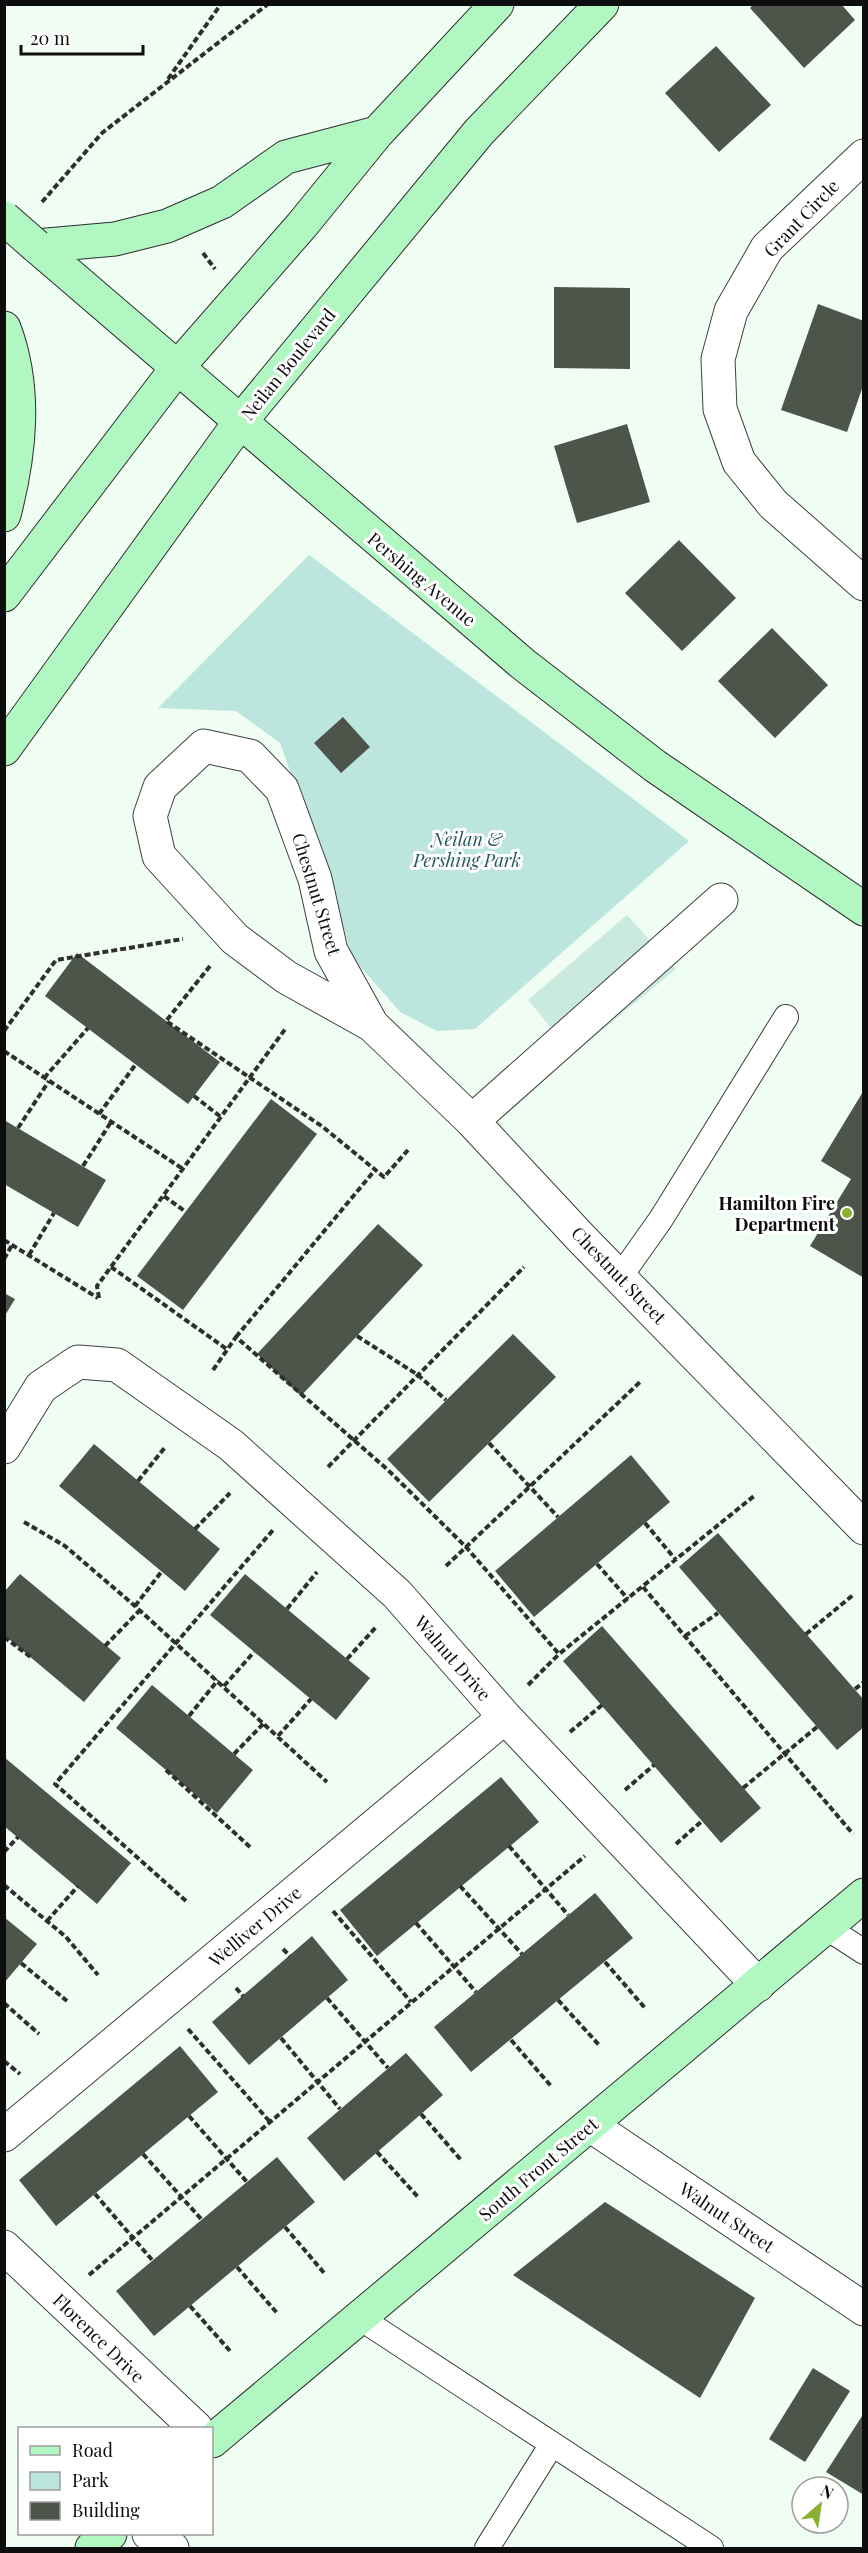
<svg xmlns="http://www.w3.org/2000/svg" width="868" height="2553" viewBox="0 0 868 2553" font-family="'Playfair Display',serif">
  <rect width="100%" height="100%" fill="#effdf2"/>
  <path fill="#bce5de" d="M309 555 689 841 475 1029 437 1031 400 1012 352 957 334 894 280 743 236 711 158 708Z"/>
  <path fill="#caeae0" d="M627 915 676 969 573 1054 528 1000Z"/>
  <path fill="#4d554b" d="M754 4H841L855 20 804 68 750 8Z
    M716 46 771 105 719 152 665 93Z
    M554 287 630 288V369L554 368Z
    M818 304 864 321V383L847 432 781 410Z
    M627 424 650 502 577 523 554 446Z
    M679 540 736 598 682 651 625 593Z
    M772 628 828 685 775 738 718 681Z
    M343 717 370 747 341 773 314 743Z
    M77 953 220 1062 188 1104 45 996Z
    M864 1090V1278L810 1246 851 1179 821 1161Z
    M271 1099 317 1134 183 1310 137 1276Z
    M4 1120 106 1180 78 1227 4 1184Z
    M378 1224 423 1265 301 1396 257 1354Z
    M4 1293 15 1299 4 1317Z
    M513 1334 556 1377 429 1502 387 1459Z
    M94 1444 220 1549 185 1591 59 1486Z
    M631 1455 670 1502 534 1617 495 1571Z
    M718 1533 864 1700V1727L837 1750 679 1567Z
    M20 1574 121 1658 84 1702 4 1635V1592Z
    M245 1574 370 1678 336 1720 210 1615Z
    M602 1626 761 1808 721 1843 563 1661Z
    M152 1685 253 1770 217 1813 116 1728Z
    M4 1757 131 1863 97 1904 4 1826Z
    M501 1777 539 1822 377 1956 340 1910Z
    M595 1893 633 1938 471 2072 434 2027Z
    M4 1917 37 1944 4 1983Z
    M312 1936 348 1980 249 2065 212 2022Z
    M180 2046 218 2092 56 2226 19 2180Z
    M406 2053 443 2095 344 2181 307 2138Z
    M277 2157 315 2202 154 2336 116 2291Z
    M605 2202 755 2298 700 2398 513 2275Z
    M813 2368 850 2391 805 2462 769 2439Z
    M864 2413V2495L826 2472Z"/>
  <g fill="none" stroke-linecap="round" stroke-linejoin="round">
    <g stroke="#404040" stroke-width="26">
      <path id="lane" d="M620 1277 661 1219 786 1017
        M827 1928 864 1952
        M360 2318 711 2548
        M487 2548 552 2444"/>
    </g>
    <g stroke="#404040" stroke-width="35">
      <path id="street" d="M864 156 767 248 731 311 718 359 720 409 739 462 773 504 864 584
        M372 1025 331 951 315 879 282 789 250 756 204 746 160 787 150 816 159 856 235 939 286 977 372 1025 472 1121 581 1238 864 1528
        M472 1121 721 900
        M4 1447 41 1387 78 1362 117 1365 231 1445 397 1594 505 1717 758 1985
        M590 2125 864 2309
        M4 2135 505 1717
        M4 2247 196 2428
        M149 2534 172 2548"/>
    </g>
    <g stroke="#2f2f2f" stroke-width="35">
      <path id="secondary" d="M36 246 523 664 655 766 864 909
        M36 246 115 239 167 226 222 202 286 157 377 133
        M4 328C27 389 20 453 4 515
        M4 595 177 368 302 225 377 133 497 4
        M4 749 240 422 479 132 602 4
        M212 2441 864 1895
        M92 2548 110 2534"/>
    </g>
    <path stroke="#2f2f2f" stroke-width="4" stroke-dasharray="6 3" stroke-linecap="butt" d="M168 79 221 4
      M42 202 102 133 268 4
      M203 253 215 269
      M210 966 166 1021 323 1127 384 1177 408 1150
      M4 1031 56 960 183 939
      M4 1051 183 1169
      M44 1078 88 1028
      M194 1096 221 1117
      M99 1114 136 1064
      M18 1128 49 1081
      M83 1166 111 1122
      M164 1196 186 1212
      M4 1240 98 1298
      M29 1255 54 1213
      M4 1259 12 1245
      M111 1267 228 1350
      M99 1298 97 1286 286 1028
      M357 1336 418 1375 446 1400
      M236 1337 375 1170
      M213 1370 236 1337 388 1470 466 1547 559 1654 754 1496
      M489 1443 558 1517
      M328 1467 524 1267
      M138 1481 166 1446
      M24 1522 65 1546 135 1606 327 1782
      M645 1523 676 1560
      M195 1529 230 1493
      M597 1564 628 1599
      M446 1566 640 1382
      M643 1587 853 1834
      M135 1606 162 1571
      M287 1609 317 1572
      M806 1634 853 1595
      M685 1636 718 1613
      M4 1637 32 1658
      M105 1646 140 1610
      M347 1659 377 1626
      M528 1685 559 1654
      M224 1686 254 1652
      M855 1689 864 1682
      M189 1716 218 1680
      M570 1732 602 1705
      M278 1736 311 1699
      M234 1754 264 1723
      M166 1770 250 1847
      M743 1788 817 1727
      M625 1790 654 1765
      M676 1844 702 1821
      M509 1846 568 1915
      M4 1852 18 1837
      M4 1885 66 1937 98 1975
      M460 1886 522 1954
      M186 1901 55 1784 273 1530
      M333 1911 411 2002
      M47 1921 78 1886
      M416 1923 476 1992
      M283 1949 290 1956
      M605 1962 645 2008
      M21 1963 67 2001
      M236 1988 243 1996
      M327 1998 388 2068
      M558 2000 600 2046
      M4 2003 39 2034
      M188 2029 270 2122
      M281 2038 340 2109
      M511 2040 551 2086
      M4 2061 20 2074
      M421 2114 461 2160
      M189 2116 247 2182
      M377 2152 418 2197
      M143 2154 202 2220
      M95 2194 153 2261
      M285 2227 325 2274
      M237 2267 277 2313
      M89 2275 585 1856
      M190 2306 231 2352"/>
    <use href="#lane" stroke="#fff" stroke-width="24"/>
    <use href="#street" stroke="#fff" stroke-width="33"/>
    <use href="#secondary" stroke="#b1f7c2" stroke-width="33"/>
    <g stroke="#2f2f2f" stroke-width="35" stroke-linecap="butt">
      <path id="secondary-bridge" d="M4 218 36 246"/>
    </g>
    <use href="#secondary-bridge" stroke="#b1f7c2" stroke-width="33"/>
  </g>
  <circle fill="#89af33" stroke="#fff" stroke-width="2" cx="847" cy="1213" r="6"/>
  <g text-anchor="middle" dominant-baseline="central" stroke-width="6" stroke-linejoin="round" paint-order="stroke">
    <g font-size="18" fill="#0d0d0d" stroke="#fff">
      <text transform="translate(801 218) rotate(-46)">Grant Circle</text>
      <text transform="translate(288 364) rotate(-51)">Neilan Boulevard</text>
      <text transform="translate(422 579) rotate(40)">Pershing Avenue</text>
      <text transform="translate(317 894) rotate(73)">Chestnut Street</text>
      <text transform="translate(619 1275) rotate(46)">Chestnut Street</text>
      <text transform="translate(453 1658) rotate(49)">Walnut Drive</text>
      <text transform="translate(255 1926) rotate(-40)">Welliver Drive</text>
      <text transform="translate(538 2169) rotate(-40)">South Front Street</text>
      <text transform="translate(727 2217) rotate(34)">Walnut Street</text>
      <text transform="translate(99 2338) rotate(44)">Florence Drive</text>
    </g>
    <g font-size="18" font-style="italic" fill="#24565f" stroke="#fff">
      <text x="467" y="839">Neilan &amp;<tspan x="467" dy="21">Pershing Park</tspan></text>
    </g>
    <g font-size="18" font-weight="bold" fill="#0d0d0d" stroke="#fff" text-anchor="end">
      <text x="835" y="1203">Hamilton Fire<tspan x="835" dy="21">Department</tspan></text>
    </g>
  </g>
  <rect width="868" height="2553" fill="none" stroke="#0d0d0d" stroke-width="12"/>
  <rect x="18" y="2427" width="195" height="108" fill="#ffffff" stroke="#9e9e9e" stroke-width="1.5"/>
  <rect x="30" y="2446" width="30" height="9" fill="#b1f7c2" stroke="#9e9e9e" stroke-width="1.5"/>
  <text x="72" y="2457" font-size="18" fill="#0d0d0d">Road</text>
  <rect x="30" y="2472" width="30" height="18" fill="#bce5de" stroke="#9e9e9e" stroke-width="1.5"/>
  <text x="72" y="2487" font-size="18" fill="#0d0d0d">Park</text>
  <rect x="30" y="2502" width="30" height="18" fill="#4d554b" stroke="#9e9e9e" stroke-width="1.5"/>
  <text x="72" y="2517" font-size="18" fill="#0d0d0d">Building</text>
  <g transform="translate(820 2505) rotate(29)"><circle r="28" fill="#ffffff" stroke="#9e9e9e" stroke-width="1.5"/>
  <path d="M0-4.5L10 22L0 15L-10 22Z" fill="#89af33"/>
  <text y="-9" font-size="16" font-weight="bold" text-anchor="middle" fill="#0d0d0d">N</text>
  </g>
  <path d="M21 45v9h122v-9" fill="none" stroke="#0d0d0d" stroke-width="3"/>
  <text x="30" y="45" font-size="18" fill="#0d0d0d" stroke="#ffffff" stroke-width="4.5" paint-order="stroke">20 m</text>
</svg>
